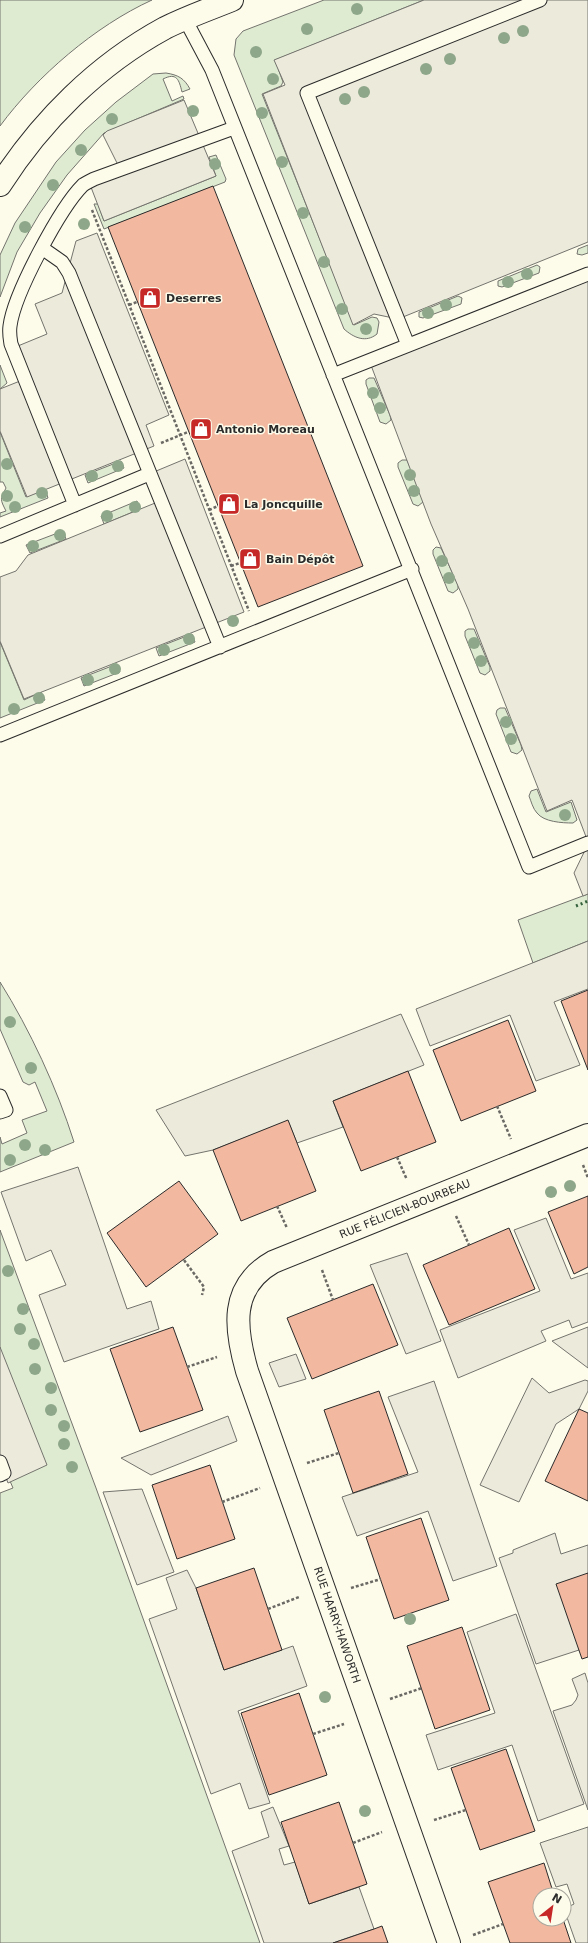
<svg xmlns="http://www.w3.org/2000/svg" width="588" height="1943" viewBox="0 0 588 1943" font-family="'DejaVu Sans',sans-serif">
  <rect width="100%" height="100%" fill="#fdfbea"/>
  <path fill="#deebd1" stroke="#74746e" d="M0 0H152C95 26 37 76 0 126Z
    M324 0H424L275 60 283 82 281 86 262 94 354 325 372 317 377 318 379 322 377 334C366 343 354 338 344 329L234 55 236 39 243 31Z
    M166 73C178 75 184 78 190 89L182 92C179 80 177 72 163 79L172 101 183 96 184 99 104 133 67 175 40 213 17 252 0 297V255L15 223 56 162 85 130 116 102 153 74Z
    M216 155 226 179 225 182 104 229 94 204H98L104 221 216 176 209 157Z
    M588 245V253L582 255 577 254 578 249Z
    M537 265 540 267 539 273 502 287 498 286V281Z
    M458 296 462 298 461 304 423 318 419 317V312Z
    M0 365 7 383 0 389Z
    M369 378H374L390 415 391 420 386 424 380 422 366 384V380Z
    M0 432 26 497 45 488 48 498 0 517V513L6 511C0 499 0 500 6 488L3 482H0Z
    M402 460H407L423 498V502L418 506 413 504 398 467V463Z
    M121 461 124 468 88 483 85 475Z
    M137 501 140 509 104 524 101 516Z
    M63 531 66 539 30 553 26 545Z
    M436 547 441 548 458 585V589L453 593 448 591 433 554V550Z
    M468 629H474L490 667V671L485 675 480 673 465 636V631Z
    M192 634 195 642 159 656 156 648Z
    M0 642 24 700 41 692 45 700 0 718Z
    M117 664 120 672 84 686 81 678Z
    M500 708H505L521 745 522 750 517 754 511 752 496 714 497 710Z
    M537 789 546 812 571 802 577 820 573 823C562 823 544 822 537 813 533 809 531 801 529 796L531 791Z
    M588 894V941L533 963 518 920Z
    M0 982C30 1030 57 1088 74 1142L0 1172V1137L2 1144 27 1133 22 1120 47 1111 35 1082 29 1085 23 1082 0 1029Z
    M0 1230 96 1488 260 1943H0V1493L13 1488 10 1481 0 1349Z"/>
  <path fill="#eceadb" stroke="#74746e" d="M424 0H588V242L398 319 374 314 353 325 263 94 285 85 274 60Z
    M184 100 216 176 104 221 89 182 120 169 103 135 107 131Z
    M97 233 169 415 146 425 154 446 27 497 0 431V389L25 379 13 348 47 334 35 304 62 293 76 241Z
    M588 274V842L572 800 547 811 468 609 431 524 369 360Z
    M185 459 244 612 24 699 0 641V577L16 571 28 555 160 501 149 474Z
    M588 844V894L583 896 574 873Z
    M588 941V989L554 1002 580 1065 536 1081 510 1015 430 1046 416 1009Z
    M401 1014 424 1065 333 1101 343 1127 297 1143 288 1121 213 1150 185 1156 156 1110Z
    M78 1167 127 1309 151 1301 159 1329 64 1362 39 1295 66 1285 51 1250 26 1261 1 1192Z
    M546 1218 571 1279 588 1273V1322L572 1328 569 1320 541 1331 546 1341 458 1378 440 1330 540 1291 514 1230Z
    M407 1253 441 1341 406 1354 370 1265Z
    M588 1327V1368L552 1341Z
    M0 1347 47 1465 8 1483 0 1462Z
    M296 1354 306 1379 279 1387 269 1363Z
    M532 1378 549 1393 585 1380 588 1381V1391L579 1409 556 1424 519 1502 480 1485Z
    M434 1381 497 1566 453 1581 428 1511 357 1536 342 1497 418 1472 388 1397Z
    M228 1416 237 1441 151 1475 121 1458Z
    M142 1489 174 1572 137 1585 103 1492Z
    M555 1533 561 1554 588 1545V1573L579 1650 536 1664 499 1558 513 1553V1550Z
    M187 1570 196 1588 224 1670 293 1646 307 1686 238 1711 270 1803 249 1809 240 1783 211 1794 149 1619 177 1609 166 1578Z
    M516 1614 584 1804 538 1821 512 1745 438 1770 426 1735 495 1713 467 1632Z
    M585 1673 588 1683V1810L553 1711 572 1705 576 1700 578 1695 572 1679Z
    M273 1807 289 1846 279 1849 284 1865 295 1862 309 1904 359 1887 374 1929 333 1943H264L232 1851 269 1837 261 1812Z
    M588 1827V1943H576L564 1909 574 1904 567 1884 556 1887 540 1843Z"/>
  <path fill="#f2b8a0" stroke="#2b2b2b" d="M213 186 363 566 258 607 108 227Z
    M588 990V1070L561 1001Z
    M508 1020 536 1091 461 1121 433 1050Z
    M408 1071 436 1142 361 1171 333 1101Z
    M288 1120 316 1191 241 1221 213 1150Z
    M179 1181 218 1234 146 1287 107 1233Z
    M588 1196V1267L574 1274 548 1212Z
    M509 1228 535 1289 449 1325 423 1265Z
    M373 1284 398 1345 312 1379 287 1318Z
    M173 1327 203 1410 140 1432 110 1349Z
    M379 1391 408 1474 353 1493 324 1410Z
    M579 1409 588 1413V1501L545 1481Z
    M210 1465 235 1539 177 1559 152 1485Z
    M421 1518 449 1600 394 1619 366 1537Z
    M254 1568 282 1650 224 1670 196 1588Z
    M588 1573V1657L582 1659 556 1584Z
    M462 1627 490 1710 435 1729 407 1646Z
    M299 1693 327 1775 269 1795 241 1713Z
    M506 1749 535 1831 480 1850 451 1768Z
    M339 1802 367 1884 309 1904 281 1822Z
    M544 1863 554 1895H540V1919H563L571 1943H510L488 1882Z
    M382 1926 388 1943H333L374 1929Z"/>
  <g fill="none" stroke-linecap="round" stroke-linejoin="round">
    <g stroke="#2b2b2b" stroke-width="15">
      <path id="lane" d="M185 19 212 70 529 867 588 843
        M42 248 62 262 69 273 220 647
        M408 345 307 93 540 0
        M333 375 588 274
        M75 505 11 344C10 338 9 333 10 326 14 294 60 208 83 185 86 183 90 181 94 179L234 128
        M0 536 149 474
        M0 735 412 569
        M0 1096 6 1110 0 1112
        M0 1462 4 1473 0 1475"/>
    </g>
    <g stroke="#2b2b2b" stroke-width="24">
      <path id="street" d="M449 1943 247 1371C235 1329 229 1287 273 1262L588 1135"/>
    </g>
    <g stroke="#2b2b2b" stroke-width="24">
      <path id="secondary" d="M0 185C41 121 97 65 165 28 187 17 210 9 232 0"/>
    </g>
    <path stroke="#6a6964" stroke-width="2.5" stroke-dasharray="3 2" stroke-linecap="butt" d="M92 210 249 611
      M129 305 137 302
      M161 443 188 432
      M209 510 218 506
      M231 566 240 563
      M497 1106 511 1139
      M397 1157 407 1180
      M583 1165 588 1178
      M277 1206 287 1228
      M456 1216 469 1245
      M184 1260 204 1287 202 1295
      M322 1270 333 1300
      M187 1367 217 1357
      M307 1463 339 1453
      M222 1502 260 1488
      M351 1588 381 1579
      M268 1609 299 1597
      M390 1699 422 1688
      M313 1734 344 1724
      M434 1820 466 1810
      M353 1843 382 1832
      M473 1935 503 1924"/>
    <use href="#lane" stroke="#fdfbea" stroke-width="13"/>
    <use href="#street" stroke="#fdfbea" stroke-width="22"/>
    <use href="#secondary" stroke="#fdfbea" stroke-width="22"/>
    <path stroke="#34623c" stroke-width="3" stroke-dasharray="2 3" stroke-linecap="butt" d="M576 906 588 901"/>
  </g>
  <g fill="#8ea78a">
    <circle cx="357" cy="9" r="6"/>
    <circle cx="307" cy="29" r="6"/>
    <circle cx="523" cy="31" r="6"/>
    <circle cx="504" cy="38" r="6"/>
    <circle cx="256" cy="52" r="6"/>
    <circle cx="450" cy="59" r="6"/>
    <circle cx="426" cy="69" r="6"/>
    <circle cx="273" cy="79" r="6"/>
    <circle cx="364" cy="92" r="6"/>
    <circle cx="345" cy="99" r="6"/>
    <circle cx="193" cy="111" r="6"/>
    <circle cx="262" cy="113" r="6"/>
    <circle cx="112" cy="119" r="6"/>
    <circle cx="81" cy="150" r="6"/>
    <circle cx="282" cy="162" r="6"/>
    <circle cx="215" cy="164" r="6"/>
    <circle cx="53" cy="185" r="6"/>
    <circle cx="303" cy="213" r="6"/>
    <circle cx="84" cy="224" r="6"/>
    <circle cx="25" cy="227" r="6"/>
    <circle cx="324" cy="262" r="6"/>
    <circle cx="527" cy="274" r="6"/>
    <circle cx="508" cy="282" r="6"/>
    <circle cx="446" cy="305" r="6"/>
    <circle cx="342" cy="309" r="6"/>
    <circle cx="428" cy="313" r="6"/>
    <circle cx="366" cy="329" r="6"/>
    <circle cx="373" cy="393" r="6"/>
    <circle cx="380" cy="408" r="6"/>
    <circle cx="7" cy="464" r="6"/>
    <circle cx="118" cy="466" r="6"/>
    <circle cx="410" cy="475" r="6"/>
    <circle cx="92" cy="476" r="6"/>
    <circle cx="414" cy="491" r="6"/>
    <circle cx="42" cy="493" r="6"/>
    <circle cx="7" cy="496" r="6"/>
    <circle cx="15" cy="507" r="6"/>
    <circle cx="135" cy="507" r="6"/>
    <circle cx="107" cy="516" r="6"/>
    <circle cx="60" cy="535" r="6"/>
    <circle cx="33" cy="546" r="6"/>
    <circle cx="442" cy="561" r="6"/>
    <circle cx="449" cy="578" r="6"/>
    <circle cx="233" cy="621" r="6"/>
    <circle cx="189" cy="639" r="6"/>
    <circle cx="474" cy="643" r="6"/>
    <circle cx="164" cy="650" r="6"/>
    <circle cx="481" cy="661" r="6"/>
    <circle cx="115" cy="669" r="6"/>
    <circle cx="88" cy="680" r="6"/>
    <circle cx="39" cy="698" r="6"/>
    <circle cx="14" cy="709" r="6"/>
    <circle cx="506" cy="722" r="6"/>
    <circle cx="511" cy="739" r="6"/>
    <circle cx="565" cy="815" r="6"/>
    <circle cx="10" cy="1022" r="6"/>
    <circle cx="31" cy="1068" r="6"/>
    <circle cx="25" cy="1145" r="6"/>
    <circle cx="45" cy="1150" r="6"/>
    <circle cx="10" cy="1160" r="6"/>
    <circle cx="570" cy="1186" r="6"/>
    <circle cx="551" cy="1192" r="6"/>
    <circle cx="8" cy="1271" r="6"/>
    <circle cx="23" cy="1309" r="6"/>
    <circle cx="20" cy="1329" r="6"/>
    <circle cx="34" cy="1344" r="6"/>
    <circle cx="35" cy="1369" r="6"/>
    <circle cx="51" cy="1388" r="6"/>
    <circle cx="51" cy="1410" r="6"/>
    <circle cx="64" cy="1426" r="6"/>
    <circle cx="64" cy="1444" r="6"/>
    <circle cx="72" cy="1467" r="6"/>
    <circle cx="410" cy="1619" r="6"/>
    <circle cx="325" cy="1697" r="6"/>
    <circle cx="365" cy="1811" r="6"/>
  </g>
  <defs>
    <g id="shop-square" transform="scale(1.15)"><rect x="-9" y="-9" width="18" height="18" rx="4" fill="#c62828" stroke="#fdfbea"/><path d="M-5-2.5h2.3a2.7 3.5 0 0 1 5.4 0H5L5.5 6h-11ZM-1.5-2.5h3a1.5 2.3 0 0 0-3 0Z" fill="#fff"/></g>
  </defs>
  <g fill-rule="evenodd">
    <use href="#shop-square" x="150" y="298"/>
    <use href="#shop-square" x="201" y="429"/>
    <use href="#shop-square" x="229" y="504"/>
    <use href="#shop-square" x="250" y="559"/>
  </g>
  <g text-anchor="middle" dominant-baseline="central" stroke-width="3" stroke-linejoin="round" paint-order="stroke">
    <g font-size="11" font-weight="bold" fill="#2b2b2b" stroke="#fdfbea" text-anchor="start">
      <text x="166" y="298">Deserres</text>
      <text x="216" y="429">Antonio Moreau</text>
      <text x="244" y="504">La Joncquille</text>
      <text x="266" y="559">Bain Dépôt</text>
    </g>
    <g font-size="11" fill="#2b2b2b" stroke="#fdfbea">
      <text transform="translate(405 1209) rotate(-22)">RUE FÉLICIEN-BOURBEAU</text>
      <text transform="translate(337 1625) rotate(71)">RUE HARRY-HAWORTH</text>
    </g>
  </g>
  <g transform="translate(552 1907) rotate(30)"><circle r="19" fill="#fdfbea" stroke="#a9a89e"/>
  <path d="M0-3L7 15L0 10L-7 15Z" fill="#c62828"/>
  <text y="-6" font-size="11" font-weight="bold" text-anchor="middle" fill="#2b2b2b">N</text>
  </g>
</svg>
